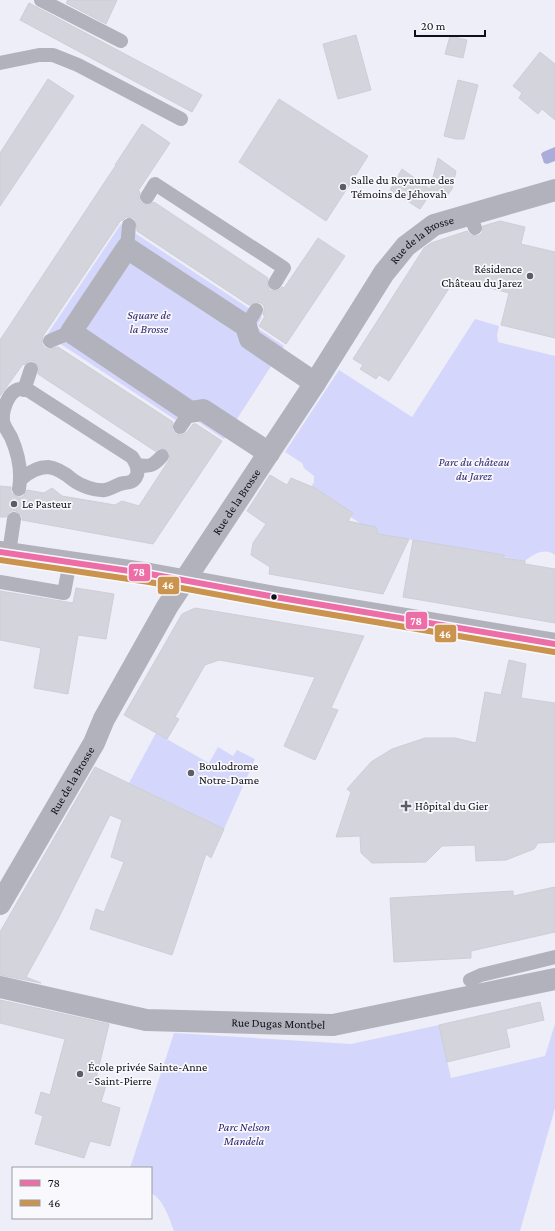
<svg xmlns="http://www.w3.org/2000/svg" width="555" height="1231" viewBox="0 0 555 1231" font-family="'Crimson Pro',serif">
  <rect width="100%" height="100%" fill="#edeef8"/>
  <path fill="#d5d6fb" d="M121 224 262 317 256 327 284 346 224 439 194 419 188 428 47 335Z
    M475 319 499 326 497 335 498 342 555 356V555C545 547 533 554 525 561L504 557V555L376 534 377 529 374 527 368 529 351 517 353 513 318 496 321 491 311 487 314 482V476L304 468 302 463 285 452 339 370 412 417Z
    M156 733 209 763 218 747 233 756 237 750 255 759 224 829 129 783Z
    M555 1024V1108L520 1231H174C169 1218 164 1200 151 1193V1168H130L174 1033 351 1044 439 1025 451 1078 545 1056Z"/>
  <path fill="#aaacd9" d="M555 147V161L547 164 544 163 541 154 543 152Z"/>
  <path fill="#d3d4dc" stroke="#cdced6" d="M68 0H117L106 24 66 3Z
    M29 3 202 95 192 112 20 20Z
    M356 35 371 90 338 99 323 44Z
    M450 36 467 40 463 58 445 54Z
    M540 52 555 64V120L542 109 538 114 519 98 522 93 513 86Z
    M48 79 74 96 0 206V153Z
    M458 80 478 85 464 139H456L444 136Z
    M279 99 368 156 326 221 239 162Z
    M142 124 170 143 138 191 140 192 139 197 140 201 143 204 147 205 154 202 268 278 267 283 270 290 275 291 279 290 282 287 284 288 318 238 345 256 286 344 259 326 265 316 263 315 264 311V306L261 303 256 302 249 305 137 231 136 221 134 218 126 217 122 221 121 220 43 336 42 344 45 348 49 349 58 347 173 422 172 430 176 434 180 435 184 434 187 432 193 424H196L222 441 153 544 22 520V516L16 511H11L6 517H0V486L11 487V493L18 497H23L27 490 44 493 52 488 62 496 115 505 122 501 139 506 169 460 170 454 167 450 160 448 155 451 38 374 39 367 34 361H29L24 365 23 364 0 396V340L116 165H115Z
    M438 158 456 171 452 189 444 200 432 191 420 209 390 190 402 169 430 189Z
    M500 221 525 227 521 244 555 252V338L501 325 509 293 455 279 389 381 379 375 376 379 360 369 363 365 353 359 424 248 431 243 467 231 470 235 478 236 482 233 483 226Z
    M270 475 287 485 291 478 315 488 353 513 348 521 376 527 378 534 409 539 383 594 269 574 270 567 251 555 253 543 266 524 247 511Z
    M413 540 504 555V558L525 561V564L555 569V623L403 597Z
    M76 588 114 594 106 639 78 635 68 694 34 688 41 648 0 640V591L73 603Z
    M195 608 364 636 331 708 338 710 315 760 284 746 315 677 219 660 205 665 175 717 179 719 167 739 124 715 182 614Z
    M509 660 526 664 521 698 555 703V842L538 843 534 849 506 860 476 861 475 845 442 846 426 862 372 863 361 853 360 836 336 837 351 792 347 789 371 762 392 749 425 738H455L476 743 485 692 501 695Z
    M95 767 224 829 211 858 206 854 172 955 90 929 96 909 104 912 124 862 111 857 122 820 110 815 58 919 26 977 41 983 0 975V932Z
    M555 887V932L471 951V958L394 962 390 898 513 891V896Z
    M0 1000 109 1024 96 1079 107 1082 101 1102 120 1108 110 1146 90 1141 84 1158 35 1144 43 1116 35 1113 41 1092 50 1095 65 1039 0 1023Z
    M540 1002 544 1020 506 1029 510 1047 447 1062 439 1025Z"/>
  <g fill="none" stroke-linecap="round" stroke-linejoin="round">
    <path stroke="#b1b2bc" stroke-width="14" d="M41 0 121 41
      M0 63 39 55H53L78 65 181 119
      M147 197 155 184 284 268 275 283
      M470 215 475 228
      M127 248 129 225
      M246 326 256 310
      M50 341 71 332
      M24 390 31 369
      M180 427 190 412
      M137 465C150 467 153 466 162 456
      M19 489C22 472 18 453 11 437 8 432 4 426 3 421 2 410 9 388 22 389 24 389 26 390 28 390L132 457C136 463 140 470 136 477 132 484 126 482 120 484 115 486 110 489 105 490 95 491 81 486 73 480 66 474 58 468 48 467 37 467 29 472 21 479
      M9 553 14 519
      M0 582 64 593 70 561
      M470 980 481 975 555 957"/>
    <g stroke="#b1b2bc" stroke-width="22">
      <path d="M269 453 203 410 190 412 71 332 127 248 246 326 250 339 315 383"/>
      <path id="s1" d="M0 904 94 743 104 719 167 607 315 383 384 273 406 246 434 225 555 190"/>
      <path id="s2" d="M0 987 146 1020 333 1025 555 979"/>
    </g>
    <path stroke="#b1b2bc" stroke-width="22" d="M0 552 150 574 275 597 555 644"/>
    <g stroke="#f8f8fd" stroke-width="9">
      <path id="bus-1" d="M0 552 150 574 275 597 555 644"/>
    </g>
    <g stroke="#f8f8fd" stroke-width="9">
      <path id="bus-2" d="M0 560 149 582 274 605 554 652"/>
    </g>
    <use href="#bus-1" stroke="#ed6ea7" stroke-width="6"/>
    <use href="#bus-2" stroke="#ca934e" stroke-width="6"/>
  </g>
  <g fill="#5d5d66" stroke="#f8f8fd" stroke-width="1.5">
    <circle cx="343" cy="187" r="4"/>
    <circle cx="530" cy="276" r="4"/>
    <circle cx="14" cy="504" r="4"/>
    <circle cx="191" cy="773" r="4"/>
    <path d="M404 800h4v4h4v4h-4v4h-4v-4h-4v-4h4z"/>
    <circle cx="80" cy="1074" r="4"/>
  </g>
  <circle fill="#0f0f17" stroke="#f8f8fd" stroke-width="1.5" cx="274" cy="597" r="3.5"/>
  <g text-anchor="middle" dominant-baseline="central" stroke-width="3.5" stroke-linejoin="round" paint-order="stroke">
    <g font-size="12" fill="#0f0f17" stroke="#f8f8fd" text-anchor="start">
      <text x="351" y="180">Salle du Royaume des<tspan x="351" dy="14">Témoins de Jéhovah</tspan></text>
      <text x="522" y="269" text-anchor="end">Résidence<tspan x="522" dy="14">Château du Jarez</tspan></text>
      <text x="22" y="504">Le Pasteur</text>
      <text x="199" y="766">Boulodrome<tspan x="199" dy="14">Notre-Dame</tspan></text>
      <text x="415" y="806">Hôpital du Gier</text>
      <text x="88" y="1067">École privée Sainte-Anne<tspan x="88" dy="14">- Saint-Pierre</tspan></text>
    </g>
    <g font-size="12" fill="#0f0f17" stroke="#f8f8fd">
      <text stroke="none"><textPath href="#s1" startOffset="791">Rue de la Brosse</textPath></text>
      <text stroke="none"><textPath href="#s1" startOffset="467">Rue de la Brosse</textPath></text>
      <text stroke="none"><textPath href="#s1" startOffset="143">Rue de la Brosse</textPath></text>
      <text stroke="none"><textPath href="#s2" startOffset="282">Rue Dugas Montbel</textPath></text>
    </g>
    <g font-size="12" font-style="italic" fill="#30266f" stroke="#f8f8fd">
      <text x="149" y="315">Square de<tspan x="149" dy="14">la Brosse</tspan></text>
      <text x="474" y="462">Parc du château<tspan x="474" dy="14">du Jarez</tspan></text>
      <text x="244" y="1127">Parc Nelson<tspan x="244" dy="14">Mandela</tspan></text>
    </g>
  </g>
  <g stroke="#f8f8fd" stroke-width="1.5">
    <rect x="128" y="563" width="23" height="19" rx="4" fill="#ed6ea7"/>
    <rect x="157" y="576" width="23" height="19" rx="4" fill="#ca934e"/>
    <rect x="405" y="611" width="23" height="19" rx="4" fill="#ed6ea7"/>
    <rect x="434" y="624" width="23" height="19" rx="4" fill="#ca934e"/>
  </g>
  <g font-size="11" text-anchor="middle" font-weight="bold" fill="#fff">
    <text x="139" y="576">78</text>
    <text x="168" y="589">46</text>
    <text x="416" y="625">78</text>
    <text x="445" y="638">46</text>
  </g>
  <rect x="12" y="1167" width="140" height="52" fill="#f8f8fd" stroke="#9b9ba1"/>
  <rect x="20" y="1180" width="20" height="6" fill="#ed6ea7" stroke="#9b9ba1"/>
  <text x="48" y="1187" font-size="12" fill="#0f0f17">78</text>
  <rect x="20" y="1200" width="20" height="6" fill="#ca934e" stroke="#9b9ba1"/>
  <text x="48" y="1207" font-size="12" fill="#0f0f17">46</text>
  <path d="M415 30v6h70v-6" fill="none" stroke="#0f0f17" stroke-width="2"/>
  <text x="421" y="30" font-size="12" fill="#0f0f17" stroke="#f8f8fd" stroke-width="3" paint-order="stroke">20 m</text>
</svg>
